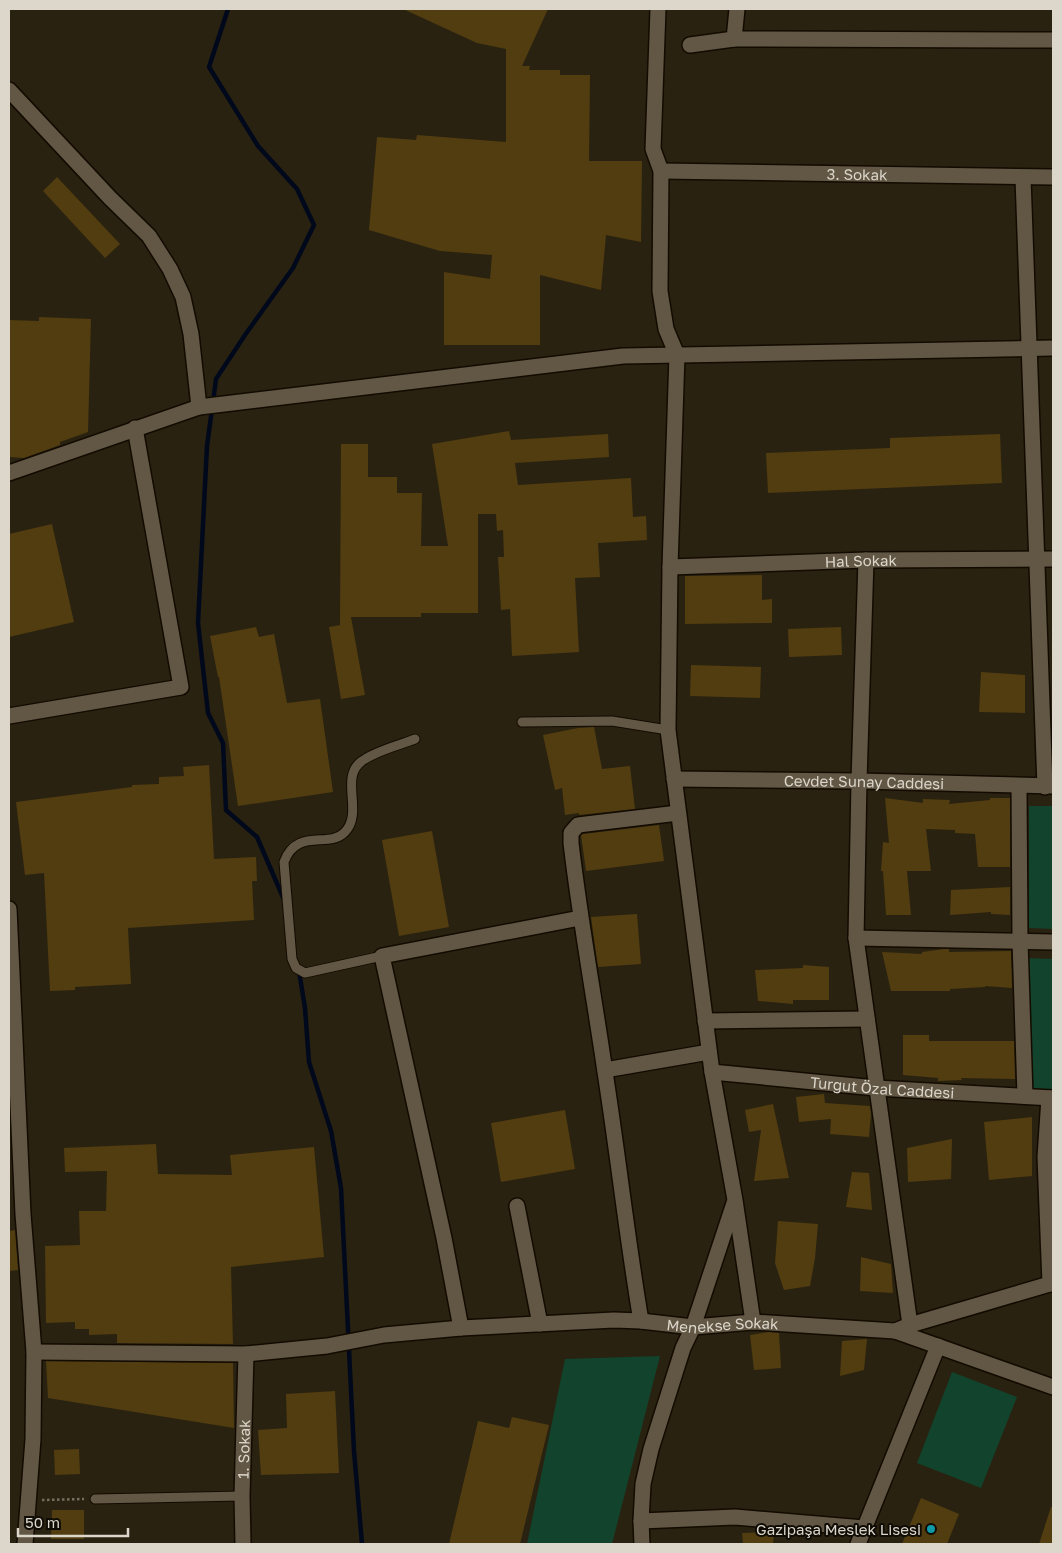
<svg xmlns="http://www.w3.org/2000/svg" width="1062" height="1553" viewBox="0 0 1062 1553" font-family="'Golos Text',sans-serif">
  <rect width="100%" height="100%" fill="#2a2211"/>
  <path fill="#12432c" d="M1029 806H1053V929L1029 928Z
    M1024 958 1053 959V1091L1030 1090Z
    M660 1356 612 1544H527L565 1359Z
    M952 1372 1017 1397 981 1488 917 1463Z"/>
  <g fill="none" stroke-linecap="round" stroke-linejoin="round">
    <path stroke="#00091b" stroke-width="4.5" d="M213 402 216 379 245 335 293 268 314 225 297 189 258 146 209 67 228 9
      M212 409 207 446 198 623 208 713 223 743 226 810 257 837 285 902
      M299 971 305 1008 309 1062 331 1131 341 1188 354 1451 362 1544"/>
  </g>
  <path fill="#513d0f" d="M403 9H548L522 66H530L529 70H560V75H590L589 161H642L641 242 606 235 601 290 540 275V345H444V272L490 279 492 255 440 251 369 230 377 137 416 140 417 135 506 142V49L477 43Z
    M57 177 120 244 105 258 43 191Z
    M39 317 91 319 88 432 60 442V445L24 458 9 457V320L39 321Z
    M509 431 511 440 608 434 609 457 515 463 518 485 631 478 633 517 646 516 647 540 598 543 600 577 575 578 579 652 512 656 510 609 501 610 498 557H504L503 530 497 531 496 514H478V613H421V617H351L365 695 341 699 329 627 340 625 341 444H368V477H397V493H422L421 546H448L432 444Z
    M1000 434 1002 483 768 493 766 453 890 448V438Z
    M52 524 74 622 9 637V534Z
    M762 575V600L772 599V623L685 624V576Z
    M256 627 259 637 274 634 287 703 320 699 333 792 238 806 219 677H218L210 636Z
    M841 627 842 655 789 657 788 629Z
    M691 665 761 667 760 698 690 696Z
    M981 672 1025 675V713L979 712Z
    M594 727 602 769 630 766 635 809 579 815V813L565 815 562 788 555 790 543 735 578 728Z
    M209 765 214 859 256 857 257 881H252L254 920 128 928 131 984 75 987V990L50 991 44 873 25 875 16 802 132 787V785L159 784V777L184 776 183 767Z
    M885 798 923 803V799L950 800 949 804 990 800V798H1010V867H978L975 834 955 833V830L926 829 931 871H907L911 915H886L883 871H881L883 842 889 843Z
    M659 825 664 861 586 871 581 835 583 834Z
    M432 831 449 927 399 936 382 840Z
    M1010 887V915L991 914V912L950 915 951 890Z
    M637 914 641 964 598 967 591 917Z
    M944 949H949V952L1011 951 1012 988 985 986V987L950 989V991H891L882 952 922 954V952Z
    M803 965 829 967V1000H793V1004L758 1001 755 970 803 968Z
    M903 1035H929V1041H1014L1015 1079 961 1078 962 1080 938 1081V1078L903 1075Z
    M824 1094 825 1103 870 1106 871 1114 869 1137 830 1134 831 1119 799 1122 796 1097Z
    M773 1104 789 1178 754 1181 761 1130 749 1132 745 1110Z
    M565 1110 575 1169 501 1182 491 1123Z
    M1032 1117V1176L989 1180 984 1122Z
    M952 1139 951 1179 908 1182 907 1148Z
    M156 1144 158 1174 232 1175 230 1155 314 1147 324 1257 231 1267 233 1344 117 1343V1334L89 1335V1329H75V1322L46 1323 45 1246 80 1245 79 1211H106L107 1171 65 1172 64 1148Z
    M852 1172 869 1173 872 1210 846 1207Z
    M778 1221 818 1224 815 1258 810 1286 784 1290 775 1263Z
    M15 1230 18 1270 9 1271V1231Z
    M861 1257 891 1264 893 1293 860 1291Z
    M769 1332 779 1333 781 1368 754 1370 750 1335Z
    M867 1339 864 1370 840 1376 842 1341Z
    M46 1361 233 1363 234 1428 48 1398Z
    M335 1391 339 1473 261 1475 258 1430 287 1428 286 1394Z
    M512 1417 549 1425 520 1544H449L478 1421 509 1428Z
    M79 1449 80 1474 55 1475 54 1450Z
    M921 1498 959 1514 947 1544H902Z
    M1051 1507H1053V1544H1039Z
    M52 1510H84V1539H51Z
    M774 1532 773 1544H743L742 1533Z"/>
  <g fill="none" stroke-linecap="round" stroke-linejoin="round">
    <g stroke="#130b00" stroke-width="11">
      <path id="lane" d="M522 722 612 721 668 730
        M382 956 305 973 296 968 292 959 284 862C297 827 329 849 345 832 364 812 339 777 362 761 375 751 400 745 415 739
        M95 1499 242 1496"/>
    </g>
    <g stroke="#130b00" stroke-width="18">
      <g id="street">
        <path d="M658 9 653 149 661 171 660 291 666 329 677 355 670 567 668 730 712 1072 735 1200 753 1322"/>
        <path d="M737 9 734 39 1053 40"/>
        <path d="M690 45 734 39"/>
        <path d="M9 90 110 198 149 236 170 269 183 297 191 334 199 407"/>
        <path id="s1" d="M661 171 1053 177"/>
        <path d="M1023 178 1045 787"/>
        <path d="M866 560 859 781 856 938 910 1325"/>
        <path id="s2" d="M670 567 866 560 1053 559"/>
        <path d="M9 716 181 687 135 428"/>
        <path id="s3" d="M674 779 859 781 1053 786"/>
        <path d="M1019 786 1020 941 1025 1096"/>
        <path d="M9 909 23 1214 34 1352 33 1439 25 1544"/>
        <path d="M856 938 1053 942"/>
        <path d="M705 1021 867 1019"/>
        <path d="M605 1070 709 1052"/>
        <path id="s4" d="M712 1072 876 1088 1053 1098"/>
        <path d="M1049 1098 1045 1157 1050 1284"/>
        <path d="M517 1206 540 1324"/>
        <path d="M641 1321C627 1238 618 1155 605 1072 594 996 580 920 571 843V833L578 825 678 813"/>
        <path d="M461 1328 444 1238 382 956 580 918"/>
        <path id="s5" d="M34 1352 246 1354 327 1346 384 1335 461 1328 614 1320 641 1321 693 1327 753 1322 895 1331 1053 1387"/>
        <path d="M641 1521 735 1517 864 1528"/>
        <path id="s6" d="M243 1544 242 1496 246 1354"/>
        <path d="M642 1544 641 1521 643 1484 651 1449 683 1348 693 1327 734 1203"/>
        <path d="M858 1544 938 1346"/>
      </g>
    </g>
    <g stroke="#130b00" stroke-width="18">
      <path id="secondary" d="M9 473 199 407 623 356 1053 348
        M895 1331 910 1325 1053 1283"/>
    </g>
    <path stroke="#766f61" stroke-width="2.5" stroke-dasharray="2.5 2.5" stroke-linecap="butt" d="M42 1500 84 1499"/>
    <use href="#lane" stroke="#615744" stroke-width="9"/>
    <use href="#street" stroke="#615744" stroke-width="15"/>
    <use href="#secondary" stroke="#615744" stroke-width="15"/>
  </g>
  <circle fill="#0f9aa8" stroke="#0f0c05" stroke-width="2" cx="931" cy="1529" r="5"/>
  <g text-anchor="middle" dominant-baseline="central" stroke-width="4" stroke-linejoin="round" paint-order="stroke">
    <g font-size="15" fill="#dcd6cb" stroke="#0f0c05">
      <text stroke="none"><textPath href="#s1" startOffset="196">3. Sokak</textPath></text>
      <text stroke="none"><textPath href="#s2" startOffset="191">Hal Sokak</textPath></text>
      <text stroke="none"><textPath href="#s3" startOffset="190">Cevdet Sunay Caddesi</textPath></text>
      <text stroke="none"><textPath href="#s4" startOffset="171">Turgut Özal Caddesi</textPath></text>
      <text stroke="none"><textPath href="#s5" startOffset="691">Menekse Sokak</textPath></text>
      <text stroke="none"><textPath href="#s6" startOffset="95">1. Sokak</textPath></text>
    </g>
    <g font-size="15" fill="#dcd6cb" stroke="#0f0c05" text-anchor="end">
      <text x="921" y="1529">Gazipaşa Meslek Lisesi</text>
    </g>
  </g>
  <rect width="1062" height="1553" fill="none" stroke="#dcd6cb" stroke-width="20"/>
  <path d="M18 1528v8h110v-8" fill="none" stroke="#dcd6cb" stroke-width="2.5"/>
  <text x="25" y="1528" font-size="15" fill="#dcd6cb" stroke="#0f0c05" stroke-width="4" paint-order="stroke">50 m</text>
</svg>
